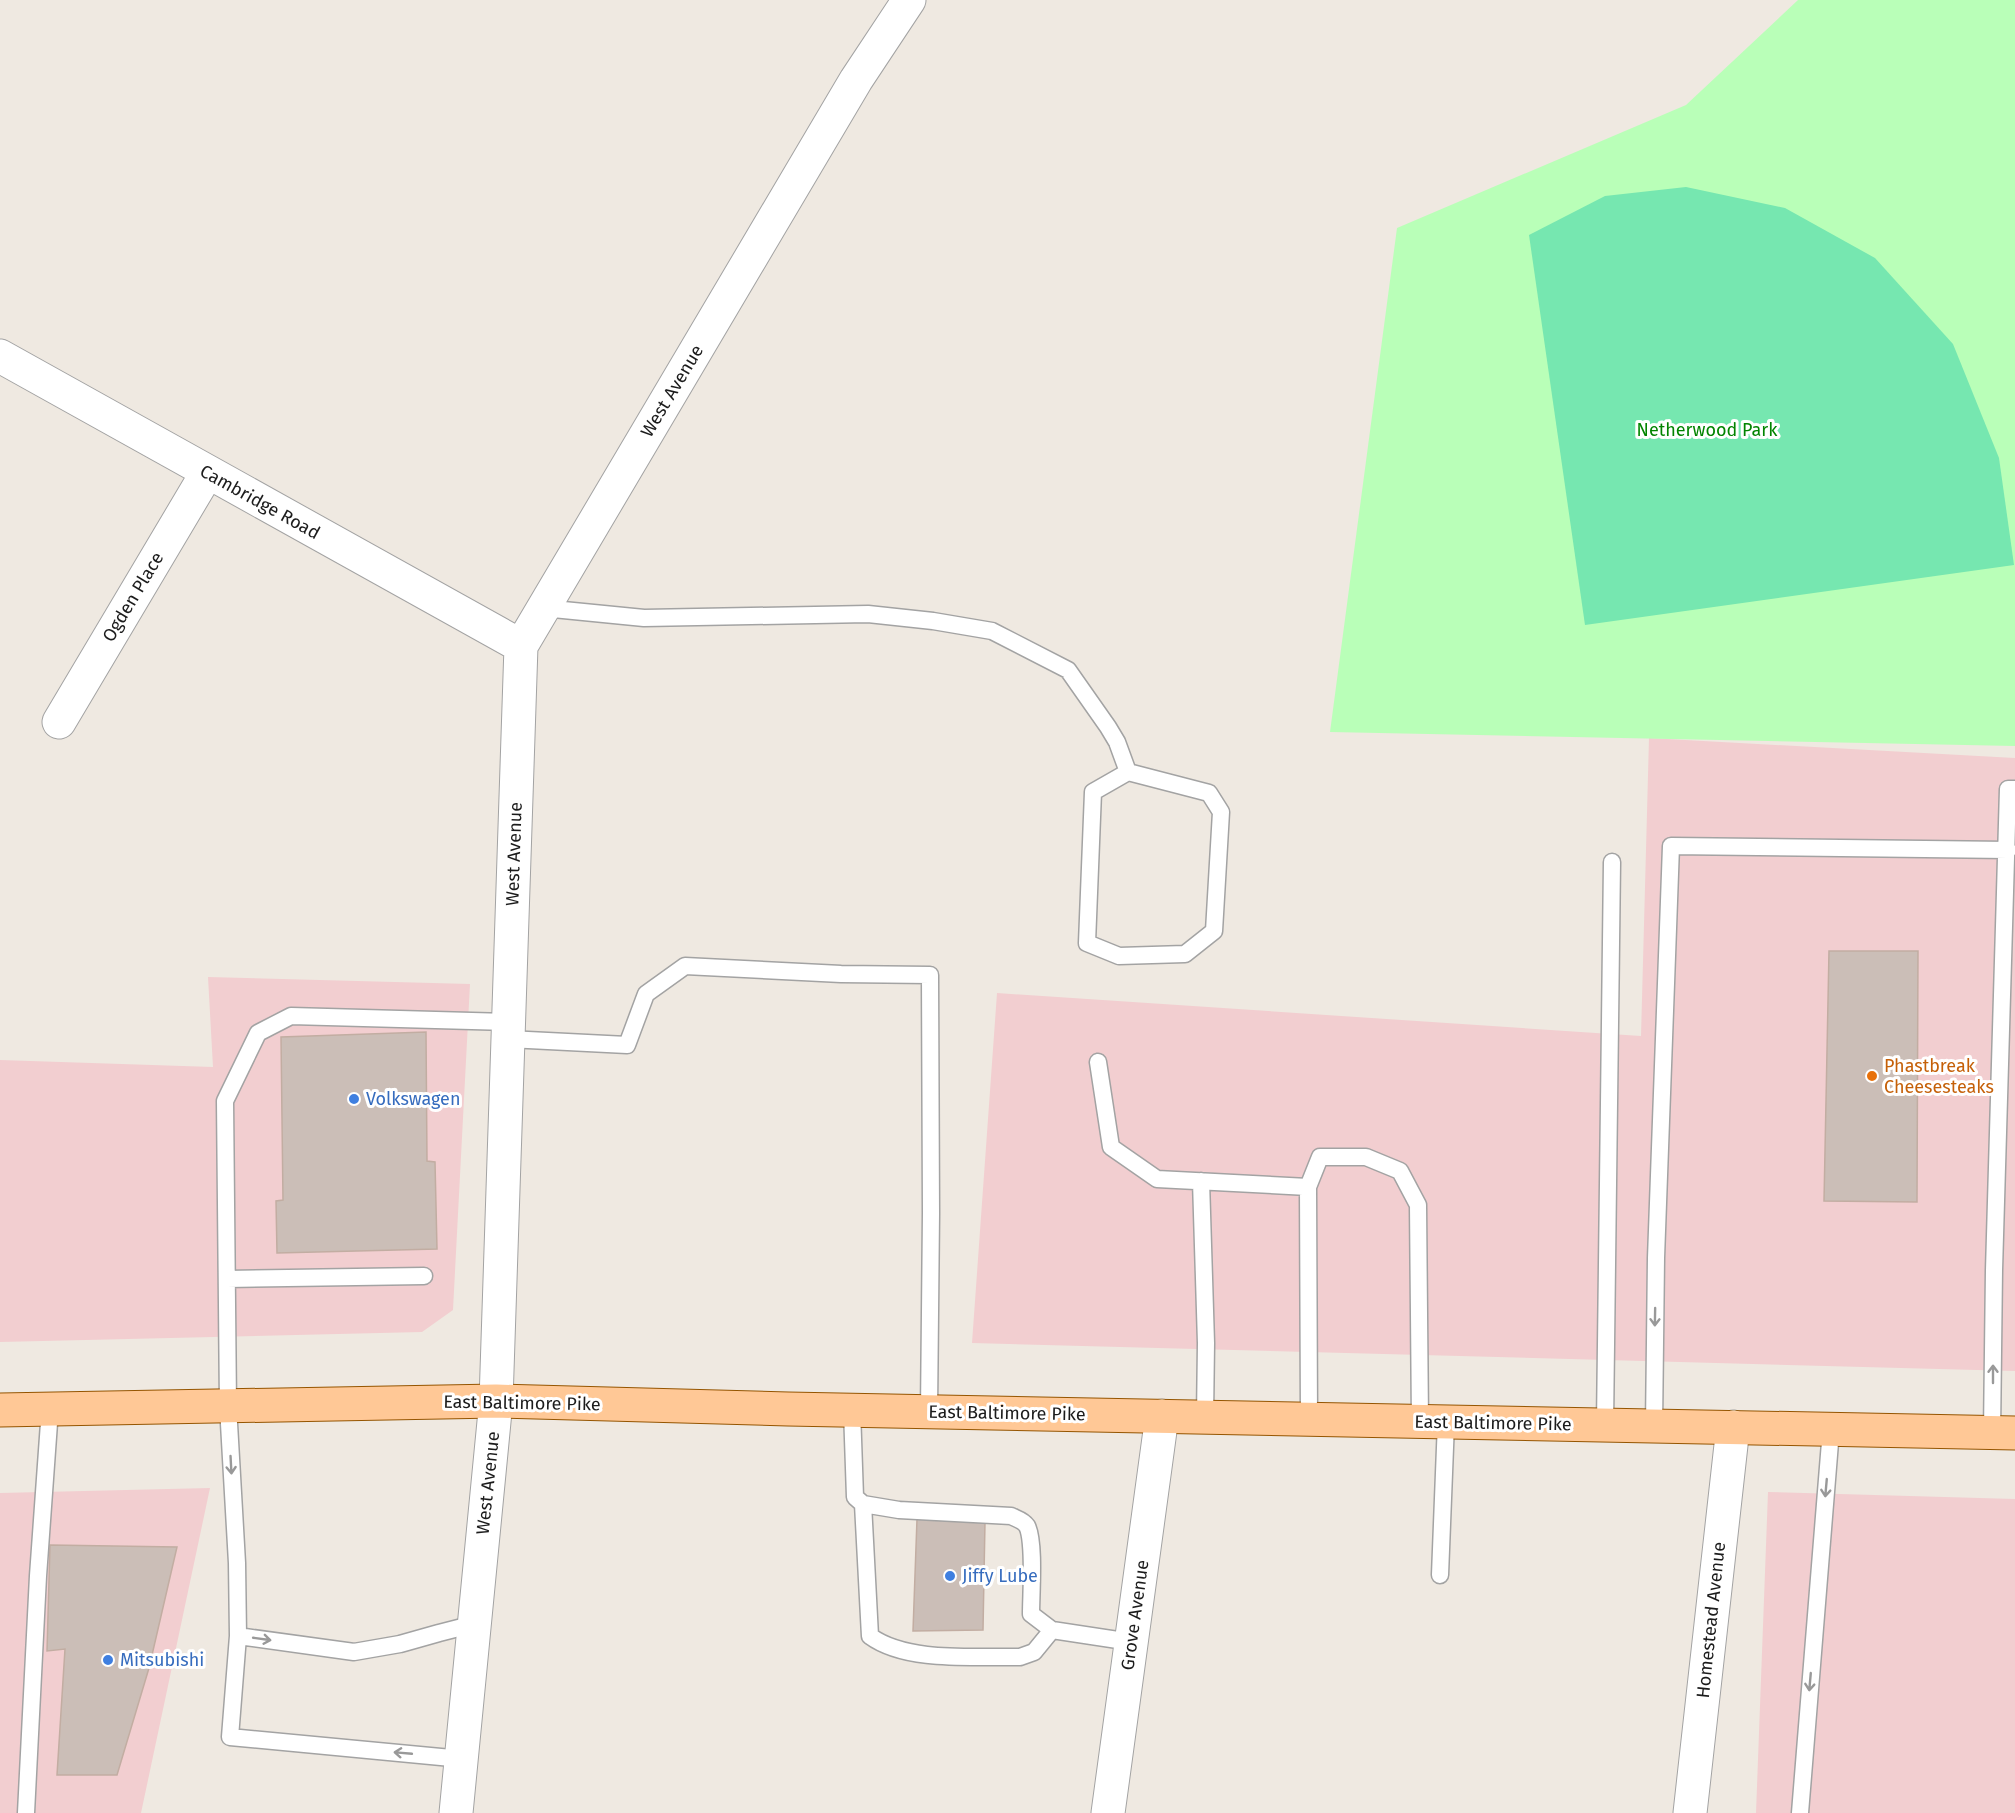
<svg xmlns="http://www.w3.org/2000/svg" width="2015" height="1813" viewBox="0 0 2015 1813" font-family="'Fira Sans',sans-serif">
  <rect width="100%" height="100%" fill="#efe9e1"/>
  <path fill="#f2ced0" d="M1649 738 2015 758V1371L972 1343 997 993 1641 1036Z
    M208 977 470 984 453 1310 422 1332 0 1342V1060L213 1067Z
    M210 1488 141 1813H0V1493Z
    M1768 1492 2015 1499V1813H1756Z"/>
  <path fill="#b9ffb8" d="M1798 0H2015V746L1330 732 1397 228 1686 105Z"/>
  <path fill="#76e7b0" d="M1686 187 1785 208 1875 258 1953 344 1999 458 2014 565 1585 625 1529 235 1605 196Z"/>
  <path fill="#cbbeb7" stroke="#c2ada2" stroke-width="1.5" d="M1829 951H1918L1917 1202 1824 1201Z
    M426 1032 427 1161 435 1162 437 1249 277 1253 276 1201 283 1200 281 1037Z
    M917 1519 985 1522 983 1630 913 1631Z
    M50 1545 177 1547 149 1668 117 1775H57L65 1649 47 1651Z"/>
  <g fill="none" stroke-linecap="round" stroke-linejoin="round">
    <g stroke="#a3a3a3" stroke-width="19">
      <path id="lane" d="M543 608 644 618 868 614 933 621 992 631 1068 670 1108 727 1117 742 1128 772 1093 792 1087 943 1119 956 1185 954 1214 931 1221 812 1209 793 1128 772
        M508 1039 627 1045 646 994 685 966 841 974 930 975 931 1213 929 1412
        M1098 1062 1111 1147 1157 1179 1308 1187 1320 1157H1366L1400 1171 1418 1205 1420 1422
        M1201 1181 1206 1343 1205 1417
        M1308 1187 1309 1419
        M227 1279 424 1276
        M852 1410 855 1497 863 1504 899 1510 1011 1516C1017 1519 1023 1520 1027 1526 1035 1542 1031 1594 1031 1614L1052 1630 1131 1642
        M1605 1425 1612 862
        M1654 1426 1656 1258 1671 846 2008 850
        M1992 1433 1994 1270 2008 789H2015
        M863 1504 870 1636C907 1663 975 1656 1020 1657L1034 1652 1052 1630
        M1440 1575 1446 1422
        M474 1624 439 1633 400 1644 354 1652 238 1636 237 1563 228 1406 225 1101 258 1033 291 1016 508 1022
        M238 1636 230 1737 462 1759
        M26 1813 38 1576 50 1409
        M1800 1813 1831 1430"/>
    </g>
    <g stroke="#a3a3a3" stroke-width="35">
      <path id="street" d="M0 356 521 646
        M59 722 207 473
        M456 1813 496 1401 521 646 856 80 909 0
        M1108 1813 1162 1416
        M1690 1813 1733 1427"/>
    </g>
    <g stroke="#955500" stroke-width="35">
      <path id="primary" d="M0 1410 496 1401 788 1409 2015 1433"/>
    </g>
    <use href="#lane" stroke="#fff" stroke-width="16"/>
    <use href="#street" stroke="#fff" stroke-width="33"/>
    <use href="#primary" stroke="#ffc896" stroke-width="33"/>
  </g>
  <defs><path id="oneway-shaft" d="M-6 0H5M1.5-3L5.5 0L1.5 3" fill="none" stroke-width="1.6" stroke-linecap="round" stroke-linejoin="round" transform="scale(1.5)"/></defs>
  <g stroke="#999">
    <use href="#oneway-shaft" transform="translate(1655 1317) rotate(91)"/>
    <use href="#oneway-shaft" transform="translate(1993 1374) rotate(-90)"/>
    <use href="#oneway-shaft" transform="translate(231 1465) rotate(87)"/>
    <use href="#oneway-shaft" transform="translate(1826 1488) rotate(95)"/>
    <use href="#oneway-shaft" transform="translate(262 1639) rotate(8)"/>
    <use href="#oneway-shaft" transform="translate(1810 1682) rotate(95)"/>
    <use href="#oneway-shaft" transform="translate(403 1753) rotate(-175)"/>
  </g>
  <circle fill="#e8710a" stroke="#fff" stroke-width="2" cx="1872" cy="1076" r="6"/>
  <g fill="#3f7fe0" stroke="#fff" stroke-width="2">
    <circle cx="354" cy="1099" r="6"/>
    <circle cx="950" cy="1576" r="6"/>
    <circle cx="108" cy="1660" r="6"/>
  </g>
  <g text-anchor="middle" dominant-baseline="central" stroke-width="6" stroke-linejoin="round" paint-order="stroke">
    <g font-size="18" fill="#1c1c1c" stroke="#fff">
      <text transform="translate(672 391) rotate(-59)">West Avenue</text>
      <text transform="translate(260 502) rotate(29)">Cambridge Road</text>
      <text transform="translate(133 597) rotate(-59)">Ogden Place</text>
      <text transform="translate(514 854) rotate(-88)">West Avenue</text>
      <text transform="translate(522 1403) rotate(1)">East Baltimore Pike</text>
      <text transform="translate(1007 1413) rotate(1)">East Baltimore Pike</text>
      <text transform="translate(1493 1423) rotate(1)">East Baltimore Pike</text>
      <text transform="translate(488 1483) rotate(-84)">West Avenue</text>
      <text transform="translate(1135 1615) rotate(-82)">Grove Avenue</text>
      <text transform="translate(1711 1620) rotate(-84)">Homestead Avenue</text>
    </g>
    <g font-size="18" fill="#028400" stroke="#fff">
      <text x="1707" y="430">Netherwood Park</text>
    </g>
    <g font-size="18" fill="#c56008" stroke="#fff" text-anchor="start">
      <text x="1884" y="1066">Phastbreak<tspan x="1884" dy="21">Cheesesteaks</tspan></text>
    </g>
    <g font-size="18" fill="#366cbe" stroke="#fff" text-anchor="start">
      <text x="366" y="1099">Volkswagen</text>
      <text x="962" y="1576">Jiffy Lube</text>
      <text x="120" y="1660">Mitsubishi</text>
    </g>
  </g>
</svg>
